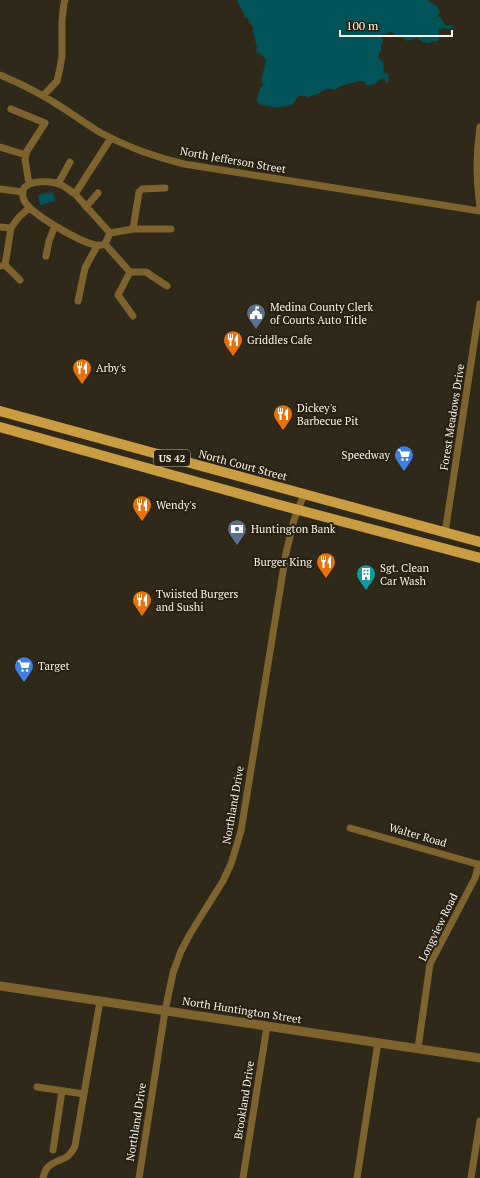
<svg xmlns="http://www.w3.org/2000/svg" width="480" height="1178" viewBox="0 0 480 1178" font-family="'PT Serif',serif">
  <rect width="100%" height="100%" fill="#302919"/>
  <path fill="#005459" d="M237 0H428L429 2 434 3 433 4 437 6 440 13 437 16 439 17H441L442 18 441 19 445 25 448 26 452 25 454 28 448 29 442 28 439 30V40L436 42 432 41 430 43 423 42 417 38 407 41 403 37H397L391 31 387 34H383L381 37 383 39 382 45 381 46V51L377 57 383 62 384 72 385 73 389 74 388 82 387 83 383 78 376 83 368 86 363 81H361L340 86 335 90C327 86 322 92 315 95H313L307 98 305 96H299L296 98 295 102C286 109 270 108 259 104L257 100 260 88 264 85 261 81 266 60 262 55 256 52 257 48 253 31V27L249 22 248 18H245C244 15 243 12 242 10 240 6 238 4 237 0Z
    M53 192 55 201 40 205 38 195Z"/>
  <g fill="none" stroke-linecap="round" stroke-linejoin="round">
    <path stroke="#7e632e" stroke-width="7" d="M0 75C22 84 43 95 63 108 75 116 88 125 101 133 127 147 155 157 184 164L480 211
      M43 96 57 81 60 68 62 56V20L64 3 65 0
      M11 109 45 123 27 151 25 159 29 184
      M480 127C476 154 476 180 480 207
      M0 147 26 155
      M58 184 70 162
      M0 189 23 192
      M75 194 110 233 105 244C102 245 99 246 96 245 80 242 30 214 24 200 15 179 48 180 59 184 65 186 70 191 75 194L111 138
      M86 207 98 193
      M0 227 11 228
      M133 229 139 192 142 189 165 188
      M110 233 133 229H171
      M105 244 130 272 118 295 133 316
      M46 256 49 241 55 226
      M5 265 20 280
      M0 266 5 265 11 228 19 217 29 208
      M130 272H146L167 286
      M78 301 85 268 97 246
      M445 533 480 304
      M350 828 480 865
      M418 1048 430 964 475 878 479 864
      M37 1087 84 1094
      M53 1150 62 1091
      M43 1178C44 1174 45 1170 48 1167 58 1157 67 1163 75 1146L100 1001
      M139 1178 165 1011 173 973 181 951 190 934 223 881 231 864 241 831 286 553 294 520 304 494
      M243 1178 267 1026
      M357 1178 378 1042
      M471 1178 480 1121"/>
    <path stroke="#7e632e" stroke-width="9" d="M0 986 480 1058"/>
    <path stroke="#c99d42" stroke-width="10" d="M0 411 480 542
      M0 427 276 504 480 558"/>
  </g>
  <defs>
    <g id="civic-pin" transform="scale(1)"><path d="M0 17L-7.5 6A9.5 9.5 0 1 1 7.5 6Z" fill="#5c6f8a" stroke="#272010"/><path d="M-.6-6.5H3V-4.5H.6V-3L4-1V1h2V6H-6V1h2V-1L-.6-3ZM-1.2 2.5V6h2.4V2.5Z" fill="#fff"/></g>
    <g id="restaurant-pin" transform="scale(1)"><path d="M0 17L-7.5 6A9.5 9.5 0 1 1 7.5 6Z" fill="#e8710a" stroke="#272010"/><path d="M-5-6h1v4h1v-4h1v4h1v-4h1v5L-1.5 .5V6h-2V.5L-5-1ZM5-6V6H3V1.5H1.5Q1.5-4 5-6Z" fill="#fff"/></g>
    <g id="supermarket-pin" transform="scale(1)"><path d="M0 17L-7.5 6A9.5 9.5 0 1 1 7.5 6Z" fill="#3f7fe0" stroke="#272010"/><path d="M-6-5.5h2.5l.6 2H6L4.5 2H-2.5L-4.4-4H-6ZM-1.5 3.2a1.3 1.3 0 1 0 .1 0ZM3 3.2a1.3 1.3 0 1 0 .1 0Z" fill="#fff"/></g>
    <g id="bank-pin" transform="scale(1)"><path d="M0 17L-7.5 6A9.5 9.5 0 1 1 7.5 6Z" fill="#5c6f8a" stroke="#272010"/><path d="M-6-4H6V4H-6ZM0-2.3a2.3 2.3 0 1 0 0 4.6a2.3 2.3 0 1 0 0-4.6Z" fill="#fff"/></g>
    <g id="building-pin" transform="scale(1)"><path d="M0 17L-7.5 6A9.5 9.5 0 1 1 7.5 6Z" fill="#0f9aa8" stroke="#272010"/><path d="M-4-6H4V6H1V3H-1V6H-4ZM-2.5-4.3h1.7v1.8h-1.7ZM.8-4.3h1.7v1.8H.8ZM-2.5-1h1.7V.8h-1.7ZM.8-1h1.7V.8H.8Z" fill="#fff"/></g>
  </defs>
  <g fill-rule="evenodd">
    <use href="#civic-pin" x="256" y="313"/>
    <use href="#restaurant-pin" x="233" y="340"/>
    <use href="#restaurant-pin" x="82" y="368"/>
    <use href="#restaurant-pin" x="283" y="414"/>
    <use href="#supermarket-pin" x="404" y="455"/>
    <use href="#restaurant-pin" x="142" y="505"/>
    <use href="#bank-pin" x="237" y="529"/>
    <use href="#restaurant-pin" x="326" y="562"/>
    <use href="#building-pin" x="366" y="574"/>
    <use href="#restaurant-pin" x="142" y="600"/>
    <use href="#supermarket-pin" x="24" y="666"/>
  </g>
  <g text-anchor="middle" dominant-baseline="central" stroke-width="4" stroke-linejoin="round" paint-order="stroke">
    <rect fill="#272010" stroke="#bab4a9" stroke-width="1" x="154" y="450" width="36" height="16" rx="3"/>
    <g font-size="10" font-weight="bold" fill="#f9f4ea">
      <text x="172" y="458">US 42</text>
    </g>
    <g font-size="11" fill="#f9f4ea" stroke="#272010">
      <text transform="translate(233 160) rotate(10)">North Jefferson Street</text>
      <text transform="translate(452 417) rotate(-81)">Forest Meadows Drive</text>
      <text transform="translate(243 465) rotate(15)">North Court Street</text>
      <text transform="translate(233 805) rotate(-80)">Northland Drive</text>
      <text transform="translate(418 835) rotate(16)">Walter Road</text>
      <text transform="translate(438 927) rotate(-64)">Longview Road</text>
      <text transform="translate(242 1010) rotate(9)">North Huntington Street</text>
      <text transform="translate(244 1100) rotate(-81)">Brookland Drive</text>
      <text transform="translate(136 1122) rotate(-81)">Northland Drive</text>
    </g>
    <g font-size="11" fill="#f9f4ea" stroke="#272010" text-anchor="start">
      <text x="270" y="307">Medina County Clerk<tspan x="270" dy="13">of Courts Auto Title</tspan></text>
      <text x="247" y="340">Griddles Cafe</text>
      <text x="96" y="368">Arby's</text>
      <text x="297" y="408">Dickey's<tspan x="297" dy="13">Barbecue Pit</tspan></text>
      <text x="390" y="455" text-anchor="end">Speedway</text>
      <text x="156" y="505">Wendy's</text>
      <text x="251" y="529">Huntington Bank</text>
      <text x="312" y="562" text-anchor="end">Burger King</text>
      <text x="380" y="568">Sgt. Clean<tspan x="380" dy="13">Car Wash</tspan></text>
      <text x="156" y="594">Twiisted Burgers<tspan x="156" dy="13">and Sushi</tspan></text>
      <text x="38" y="666">Target</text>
    </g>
  </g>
  <path d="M340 30v6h112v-6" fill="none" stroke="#f9f4ea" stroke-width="2"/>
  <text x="346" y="30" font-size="12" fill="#f9f4ea" stroke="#272010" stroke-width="3" paint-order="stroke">100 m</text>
</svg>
